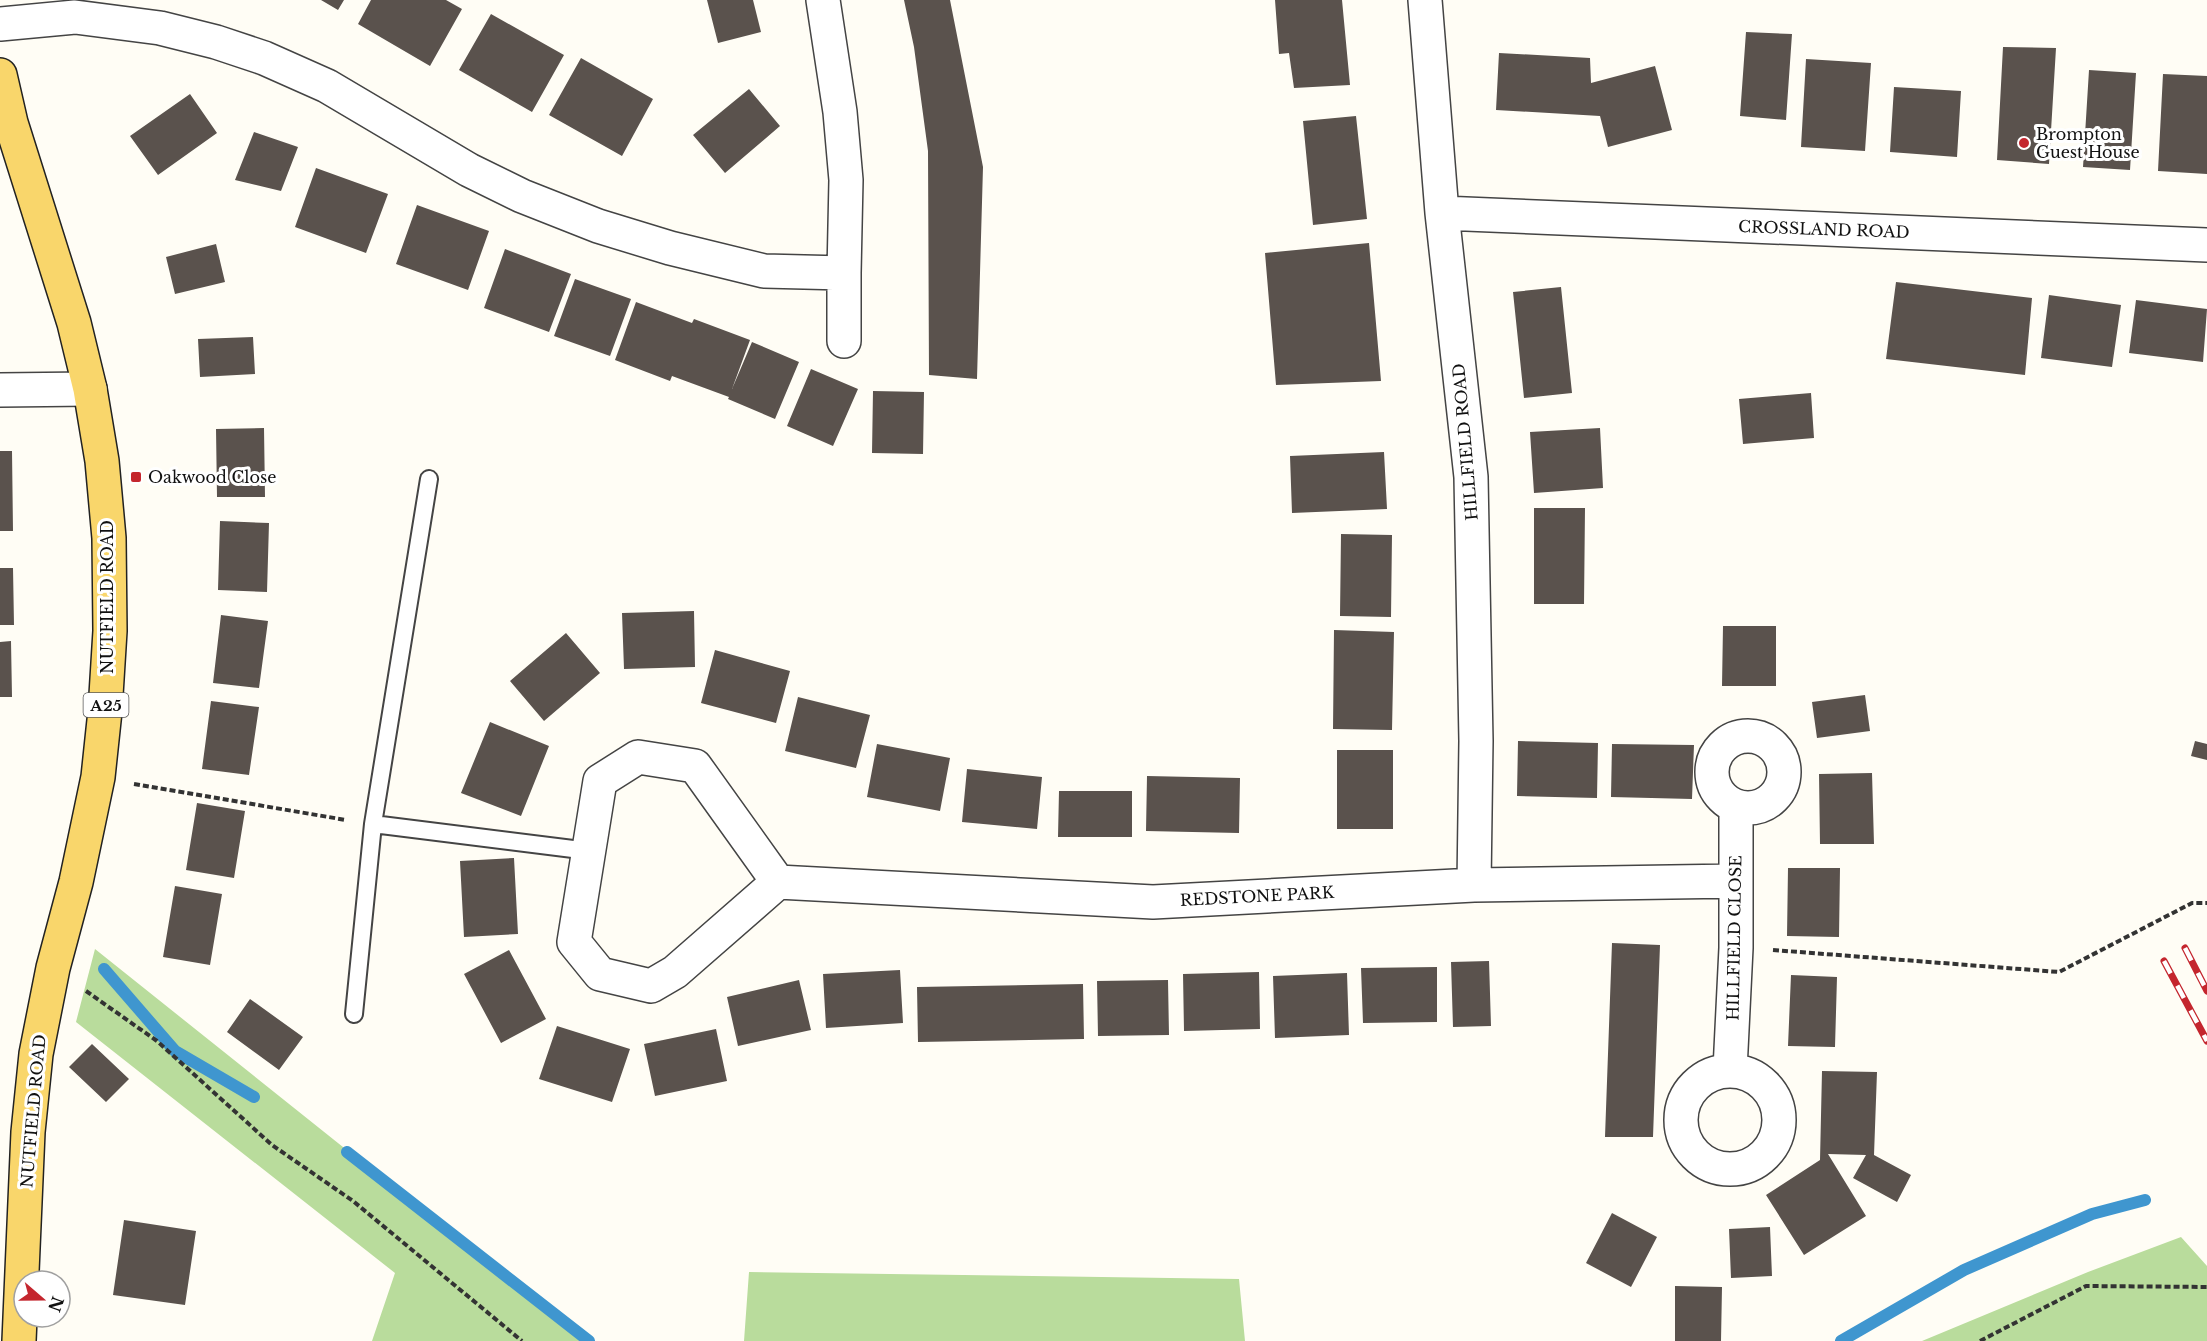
<svg xmlns="http://www.w3.org/2000/svg" width="2207" height="1341" viewBox="0 0 2207 1341" font-family="'Libre Baskerville',serif">
  <rect width="100%" height="100%" fill="#fffdf5"/>
  <path fill="#b9dc9c" d="M95 949 586 1341H372L395 1273 76 1022Z
    M2181 1237 2207 1266V1341H1922L2088 1272Z
    M749 1272 1239 1279 1245 1341H744Z"/>
  <g fill="none" stroke-linecap="round" stroke-linejoin="round">
    <path stroke="#3f96cf" stroke-width="12" d="M104 969 175 1051 254 1097
      M347 1152 589 1341
      M1841 1341 1964 1270 2092 1214 2145 1200"/>
  </g>
  <path fill="#5a524d" d="M321 0H344L338 10Z
    M371 0H446L462 9 430 66 358 24Z
    M707 0H753L761 32 718 43Z
    M904 0H950L983 167 977 379 929 375 928 151 914 47Z
    M1275 0H1342L1350 85 1294 88 1289 53 1279 54Z
    M491 14 564 55 532 112 459 70Z
    M1746 32 1792 34 1786 120 1740 116Z
    M2003 47 2056 48 2049 164 1997 160Z
    M1499 53 1590 58 1591 83 1655 66 1672 130 1608 147 1600 116 1496 110Z
    M581 58 653 99 622 156 549 115Z
    M1806 59 1871 63 1865 151 1801 147Z
    M2089 70 2136 73 2130 170 2083 167Z
    M2163 74 2207 76V174L2158 171Z
    M1894 87 1961 91 1957 157 1890 152Z
    M749 89 780 126 725 173 693 135Z
    M190 94 217 133 158 175 130 136Z
    M1356 116 1367 219 1313 225 1303 121Z
    M254 132 298 147 281 191 235 180Z
    M316 168 388 194 366 253 295 227Z
    M417 205 489 231 468 290 396 264Z
    M1369 243 1381 381 1276 385 1265 253Z
    M216 244 225 282 175 294 166 257Z
    M505 249 571 274 549 332 484 308Z
    M575 279 631 299 610 356 554 336Z
    M1896 282 2032 298 2025 375 1886 359Z
    M1561 287 1572 393 1524 398 1513 292Z
    M2049 295 2121 305 2112 367 2041 358Z
    M2136 300 2207 309 2203 362 2129 353Z
    M636 302 692 323 694 319 750 340 732 389 752 342 799 362 775 419 728 399 729 397 672 376 670 381 615 360Z
    M253 337 255 374 200 377 198 339Z
    M811 369 858 389 833 446 787 426Z
    M873 391 924 392 923 454 872 453Z
    M1811 393 1814 438 1743 444 1739 399Z
    M264 428 265 497H217L216 429Z
    M1600 428 1603 488 1534 493 1530 432Z
    M0 451H12L13 531H0Z
    M1384 452 1387 509 1292 513 1290 456Z
    M1534 508H1585L1584 604H1534Z
    M220 521 269 523 267 592 218 590Z
    M1341 534 1392 535 1391 617 1340 616Z
    M0 568H13L14 625H0Z
    M694 611 695 667 624 669 622 613Z
    M221 615 268 621 259 688 213 683Z
    M1723 626H1776V686H1722Z
    M1334 630 1394 632 1392 730 1333 729Z
    M566 633 600 673 544 721 510 681Z
    M11 641 12 697H0V642Z
    M715 650 790 671 776 723 701 703Z
    M1865 695 1870 731 1817 738 1812 702Z
    M798 697 870 715 856 768 785 751Z
    M211 701 259 707 249 775 202 769Z
    M490 722 549 746 521 816 461 793Z
    M1518 741 1598 743 1597 798 1517 796Z
    M2195 741 2207 744V760L2191 756Z
    M877 744 950 758 940 811 867 797Z
    M1612 744 1694 745 1692 799 1611 797Z
    M1337 750H1393V829H1337Z
    M967 769 1042 777 1037 829 962 822Z
    M1872 773 1874 844H1820L1819 774Z
    M1147 776 1240 778 1239 833 1146 831Z
    M1059 791H1132V837H1058Z
    M197 803 245 811 234 878 186 870Z
    M514 858 518 934 464 937 460 861Z
    M1788 868H1840L1839 937 1787 936Z
    M175 886 222 894 210 965 163 957Z
    M1612 943 1660 945 1653 1137H1605Z
    M509 950 546 1019 501 1043 464 974Z
    M1489 961 1491 1026 1453 1027 1451 962Z
    M1437 967V1022L1363 1023 1361 968Z
    M900 970 903 1023 826 1028 823 974Z
    M1259 972 1260 1029 1184 1031 1183 974Z
    M1347 973 1349 1035 1275 1038 1273 976Z
    M1791 975 1837 977 1835 1047 1788 1046Z
    M799 980 811 1030 738 1046 727 997Z
    M1168 980 1169 1035 1098 1036 1097 981Z
    M1083 984 1084 1039 918 1042 917 987Z
    M250 999 303 1037 279 1070 227 1032Z
    M557 1026 630 1049 612 1102 539 1079Z
    M716 1029 727 1081 655 1096 644 1044Z
    M92 1044 129 1079 106 1102 69 1067Z
    M1822 1071 1877 1072 1874 1155 1911 1175 1897 1202 1853 1178 1866 1155 1828 1154 1866 1216 1804 1255 1766 1195 1820 1160Z
    M1612 1213 1657 1237 1631 1287 1586 1263Z
    M124 1220 196 1231 185 1305 113 1295Z
    M1770 1227 1772 1276 1731 1278 1729 1229Z
    M1675 1286 1722 1287 1721 1341H1675Z"/>
  <g fill="none" stroke-linecap="round" stroke-linejoin="round">
    <g stroke="#444" stroke-width="20">
      <path id="service" d="M373 824 589 851
        M354 1014 373 824 429 479"/>
    </g>
    <g stroke="#444" stroke-width="36">
      <path id="minor" d="M1425 0 1442 213 1471 477 1476 741 1474 885
        M0 24 75 17 160 28 216 42 264 58 327 86 469 170 522 196 598 226 670 248 764 271 844 273 846 180 840 112 823 0
        M1442 213 2207 245
        M844 341V273
        M0 390 90 389
        M1712 772a36 36 0 1 1 72 0a36 36 0 1 1-72 0Z
        M778 882 695 766 638 757 600 781 574 942 600 974 651 986 675 972 778 882 1153 902 1474 885 1736 881
        M1730 1070 1736 948V806
        M1681 1120a49 49 0 1 1 98 0a49 49 0 1 1-98 0Z"/>
    </g>
    <g stroke="#222" stroke-width="36">
      <path id="primary" d="M0 75 11 123 74 323 90 389 102 461 109 538 110 631 105 711 98 777 76 882 53 968 36 1054 28 1132 19 1341"/>
    </g>
    <path stroke="#333" stroke-width="4" stroke-dasharray="6 3" stroke-linecap="butt" d="M134 784 346 820
      M1773 950 2059 972 2192 903H2207
      M86 991 157 1041 272 1145 353 1201 522 1341
      M1980 1341 2086 1286 2207 1287"/>
    <use href="#service" stroke="#fff" stroke-width="16"/>
    <use href="#minor" stroke="#fff" stroke-width="33"/>
    <use href="#primary" stroke="#f9d66b" stroke-width="33"/>
    <g stroke="#c4262e" stroke-width="7">
      <path id="rail" d="M2185 948 2207 991
        M2164 961 2207 1041"/>
    </g>
    <use href="#rail" stroke="#fff" stroke-width="4.5" stroke-dasharray="14" stroke-linecap="butt"/>
  </g>
  <g fill="#c4262e" stroke="#fff" stroke-width="2">
    <circle cx="2024" cy="143" r="6"/>
    <rect x="130" y="471" width="12" height="12" rx="3"/>
  </g>
  <g text-anchor="middle" dominant-baseline="central" stroke-width="6" stroke-linejoin="round" paint-order="stroke">
    <rect fill="#fff" stroke="#585858" stroke-width="1.5" x="83.5" y="693" width="45" height="24" rx="4.5"/>
    <g font-size="15" font-weight="bold" fill="#111">
      <text x="106" y="705">A25</text>
    </g>
    <g font-size="16" fill="#111" stroke="#fff" text-anchor="start">
      <text x="2036" y="134">Brompton<tspan x="2036" dy="18">Guest House</tspan></text>
      <text x="148" y="477">Oakwood Close</text>
    </g>
    <g font-size="16" fill="#111" stroke="#fff">
      <text transform="translate(1824 229) rotate(2)">CROSSLAND ROAD</text>
      <text transform="translate(1465 442) rotate(-95)">HILLFIELD ROAD</text>
      <text transform="translate(107 597) rotate(-90)">NUTFIELD ROAD</text>
      <text transform="translate(1257 896) rotate(-3)">REDSTONE PARK</text>
      <text transform="translate(1734 938) rotate(-89)">HILLFIELD CLOSE</text>
      <text transform="translate(33 1111) rotate(-85)">NUTFIELD ROAD</text>
    </g>
  </g>
  <g transform="translate(42 1299) rotate(110)"><circle r="28" fill="#ffffff" stroke="#a0a0a0" stroke-width="1.5"/>
  <path d="M0-4.5L10 22L0 15L-10 22Z" fill="#c4262e"/>
  <text y="-9" font-size="16" font-weight="bold" text-anchor="middle" fill="#111111">N</text>
  </g>
</svg>
